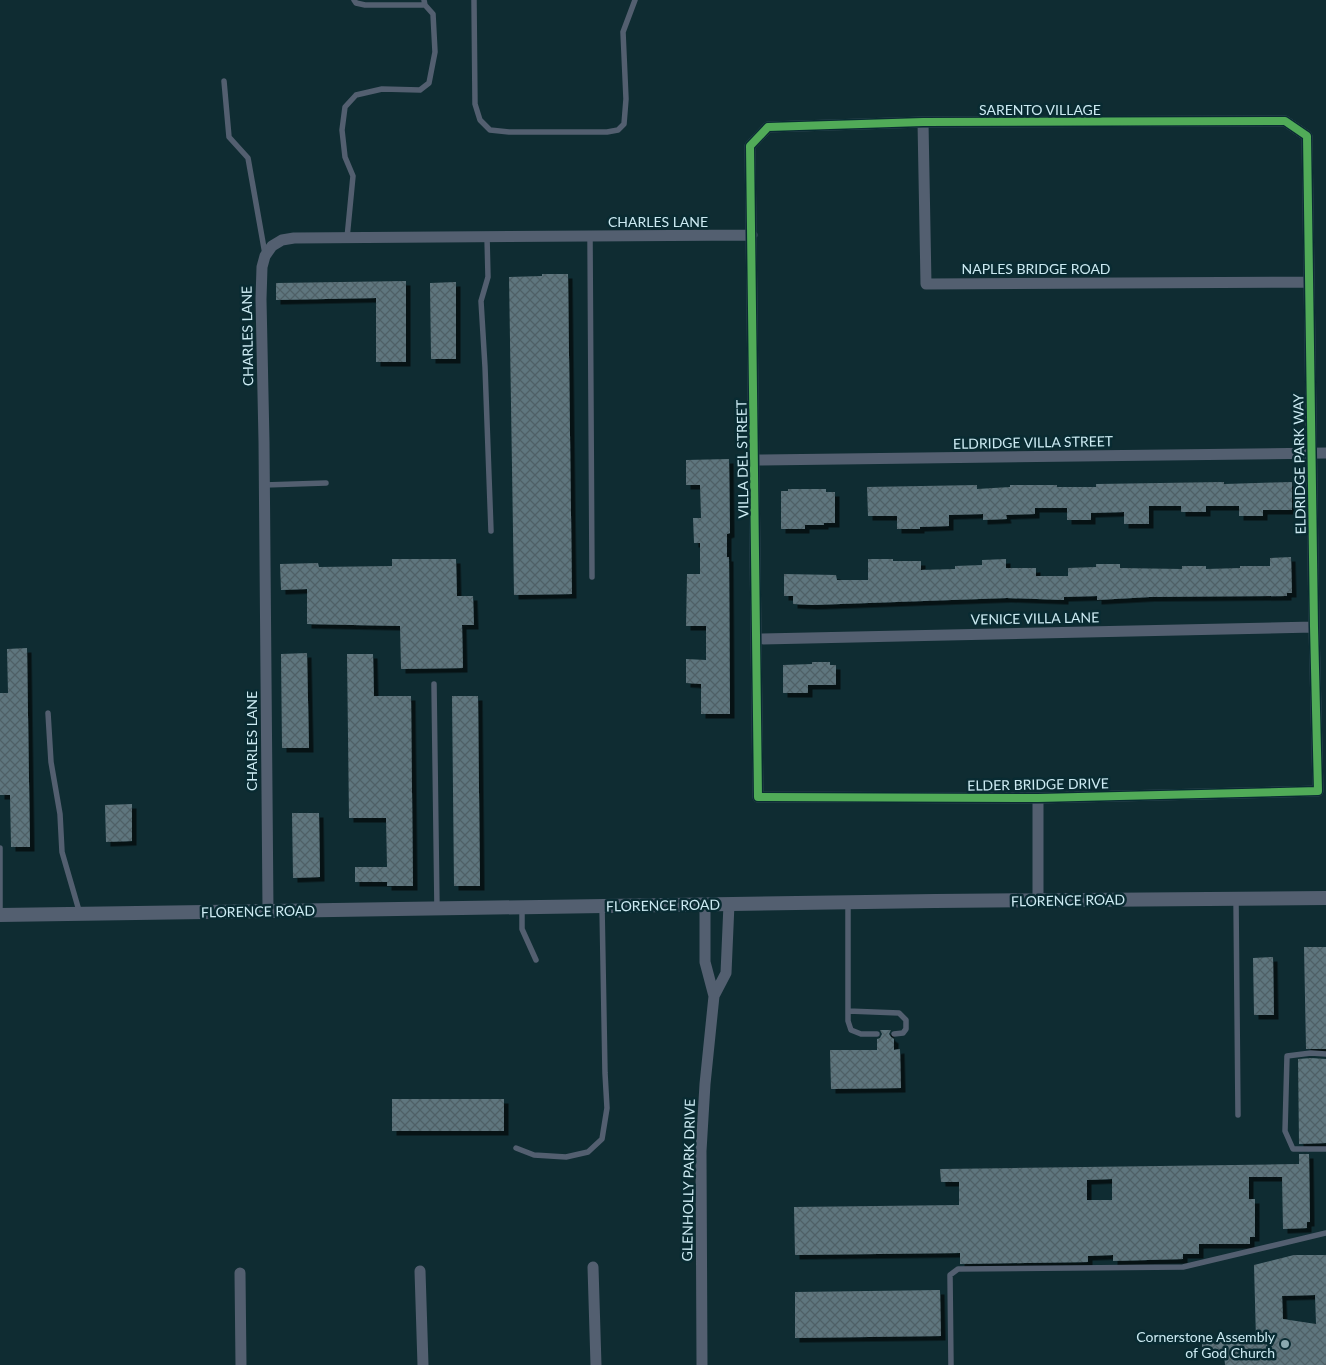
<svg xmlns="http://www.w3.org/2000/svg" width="1326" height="1365" viewBox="0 0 1326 1365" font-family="Lato,sans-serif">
  <defs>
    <pattern id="building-cross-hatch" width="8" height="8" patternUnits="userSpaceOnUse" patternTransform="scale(1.25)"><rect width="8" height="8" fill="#5f767e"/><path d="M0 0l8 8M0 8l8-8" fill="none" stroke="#506066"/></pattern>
    <filter id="shadow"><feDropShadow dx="4.5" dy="4.5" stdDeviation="0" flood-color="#0009"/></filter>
  </defs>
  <rect width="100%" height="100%" fill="#0f2c32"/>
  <path fill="url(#building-cross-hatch)" fill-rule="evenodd" filter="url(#shadow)" d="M542 274H568L572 594 514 595 509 277 542 276Z
    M406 281V362H376V298L276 300V283Z
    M456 282V359H431L430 283Z
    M729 459 730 533 727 534V557H729L730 714H701V684L686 683V659L706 660V626H686L687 574H700V543H694L693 518H701L700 485H686V460Z
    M1224 482V484L1292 482V510H1263V516H1239V506H1206V512H1181V506H1149V524H1124V512L1091 513V520H1067V508H1035V514L1006 515 1007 519 983 520V514L949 515V526L920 527V529H897V516H868L867 487 977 485V489L1010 487V485H1057V487H1096V484Z
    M788 489H826V492H835V523H824V525H805V529H781V491H788Z
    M1291 557 1292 593H1287V596L1150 597 1097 600V596L1064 597V600L1007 598 813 605 793 604V596H784V574L836 575 837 580H868V559H893V561H921V570L955 569V566L982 565V560L1006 559V568H1036V576H1068V568L1096 567V564H1120V568L1182 569V566H1206V569L1240 568V566H1270V558Z
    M392 559H456L457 596H473L474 625H462L463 668 401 669 400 626 307 624V589L281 590 280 564 318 563 319 567 392 566Z
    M27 648 30 847H11L10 795H0V693H8L7 649Z
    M307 653 309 748H282L281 654Z
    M347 654H373L374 696H411L413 886H387V882H355V867H387L386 818H349Z
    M812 662H830V665H836V685H808V693H783V665L812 664Z
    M452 696H478L480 886H454Z
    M132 804V841L106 842 105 805Z
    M292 813H319L320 877 293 878Z
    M1304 947H1326V1049H1306Z
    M1273 957 1274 1015H1254L1253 958Z
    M880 1030H891L889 1034 891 1037 894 1039V1050L900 1049 901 1088 831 1089 830 1050H877V1039L880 1038 882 1034Z
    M1311 1058 1326 1059V1143L1299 1144 1298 1059Z
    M392 1099H504V1131H392Z
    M1299 1154H1309L1310 1222H1307V1228L1283 1229 1282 1177H1249V1199H1255V1237H1250V1244H1199V1254H1183V1259L1113 1261V1255L1088 1256V1262L960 1264V1253L795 1255 794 1207 959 1205V1182H941L940 1169 1299 1164ZM1112 1179V1200H1087V1180Z
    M1294 1255H1326V1365H1225L1224 1353 1202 1354V1343L1224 1342V1340H1256L1254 1265ZM1315 1295 1316 1324 1283 1319 1282 1296Z
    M940 1290 941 1336 795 1338V1292Z"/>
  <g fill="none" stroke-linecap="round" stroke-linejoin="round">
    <path stroke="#535f70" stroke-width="5.5" d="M354 0 356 3 365 5H425
      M474 0 475 104 480 120 490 130 509 132H607L618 130 624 124 626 99 623 32 635 0
      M224 81 229 137 248 158 265 254
      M590 236 592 577
      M487 237 488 277 481 301 485 367 491 531
      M347 238 353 176 345 157 342 130 345 107 356 95 382 89 420 90 429 83 435 52 433 14 425 5 424 0
      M264 485 326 483
      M434 684 437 908
      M48 713 51 762 60 814 62 852 80 914
      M0 848V915
      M1236 900 1238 1115
      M848 902V1021L851 1030 861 1034H877
      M522 908V929L536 960
      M848 1011 899 1013 906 1020V1029L903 1033 894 1034
      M1326 1054 1311 1053 1287 1056 1285 1131 1293 1149H1326
      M516 1148 534 1155 566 1157 588 1152 602 1139 607 1108 605 1073 602 906
      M951 1365 950 1275 958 1269 1183 1267 1326 1233"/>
    <path stroke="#535f70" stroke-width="11" d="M1285 121 1307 136 1314 627 1318 791 1038 798 758 797 750 146 768 127 923 122Z
      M923 122 926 284 1308 282
      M755 460 1326 453
      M757 639 1314 627
      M1038 798V901
      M268 910 264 442 261 299 262 267 265 256 272 246 282 240 294 238 752 235
      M714 996 726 973 729 904
      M593 1267 596 1365
      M420 1271 423 1365
      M240 1273 241 1365
      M702 1365 701 1151 705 1084 714 996 705 962V905"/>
    <path stroke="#535f70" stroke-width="14" d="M0 915 935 901 1326 898"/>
    <g stroke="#092b32" stroke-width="11">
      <path id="cycleway" d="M1285 121 1307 136 1314 627 1318 791 1038 798 758 797 750 146 768 127 923 122Z"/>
    </g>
    <use href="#cycleway" stroke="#51ab58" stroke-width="8"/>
  </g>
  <circle fill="#8aa8af" stroke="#092b32" stroke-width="2" cx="1285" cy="1344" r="5"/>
  <g text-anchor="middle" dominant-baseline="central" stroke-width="5" stroke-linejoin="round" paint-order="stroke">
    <g font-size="14" fill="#cceaf2" stroke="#092b32">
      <text x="1040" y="109">SARENTO VILLAGE</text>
      <text x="658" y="221">CHARLES LANE</text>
      <text x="1036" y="268">NAPLES BRIDGE ROAD</text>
      <text transform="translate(247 336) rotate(-91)">CHARLES LANE</text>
      <text transform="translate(1033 442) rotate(-1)">ELDRIDGE VILLA STREET</text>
      <text transform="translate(742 459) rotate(-91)">VILLA DEL STREET</text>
      <text transform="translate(1299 464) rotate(-91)">ELDRIDGE PARK WAY</text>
      <text transform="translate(1035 618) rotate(-1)">VENICE VILLA LANE</text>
      <text transform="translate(251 741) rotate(-90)">CHARLES LANE</text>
      <text transform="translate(1038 784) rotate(-1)">ELDER BRIDGE DRIVE</text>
      <text transform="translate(1068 900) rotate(-1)">FLORENCE ROAD</text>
      <text transform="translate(663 905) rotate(-1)">FLORENCE ROAD</text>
      <text transform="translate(258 911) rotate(-1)">FLORENCE ROAD</text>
      <text transform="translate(688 1180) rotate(-89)">GLENHOLLY PARK DRIVE</text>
    </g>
    <g font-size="14" fill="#cceaf2" stroke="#092b32" text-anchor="end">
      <text x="1275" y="1336">Cornerstone Assembly<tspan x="1275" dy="16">of God Church</tspan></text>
    </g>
  </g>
</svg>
